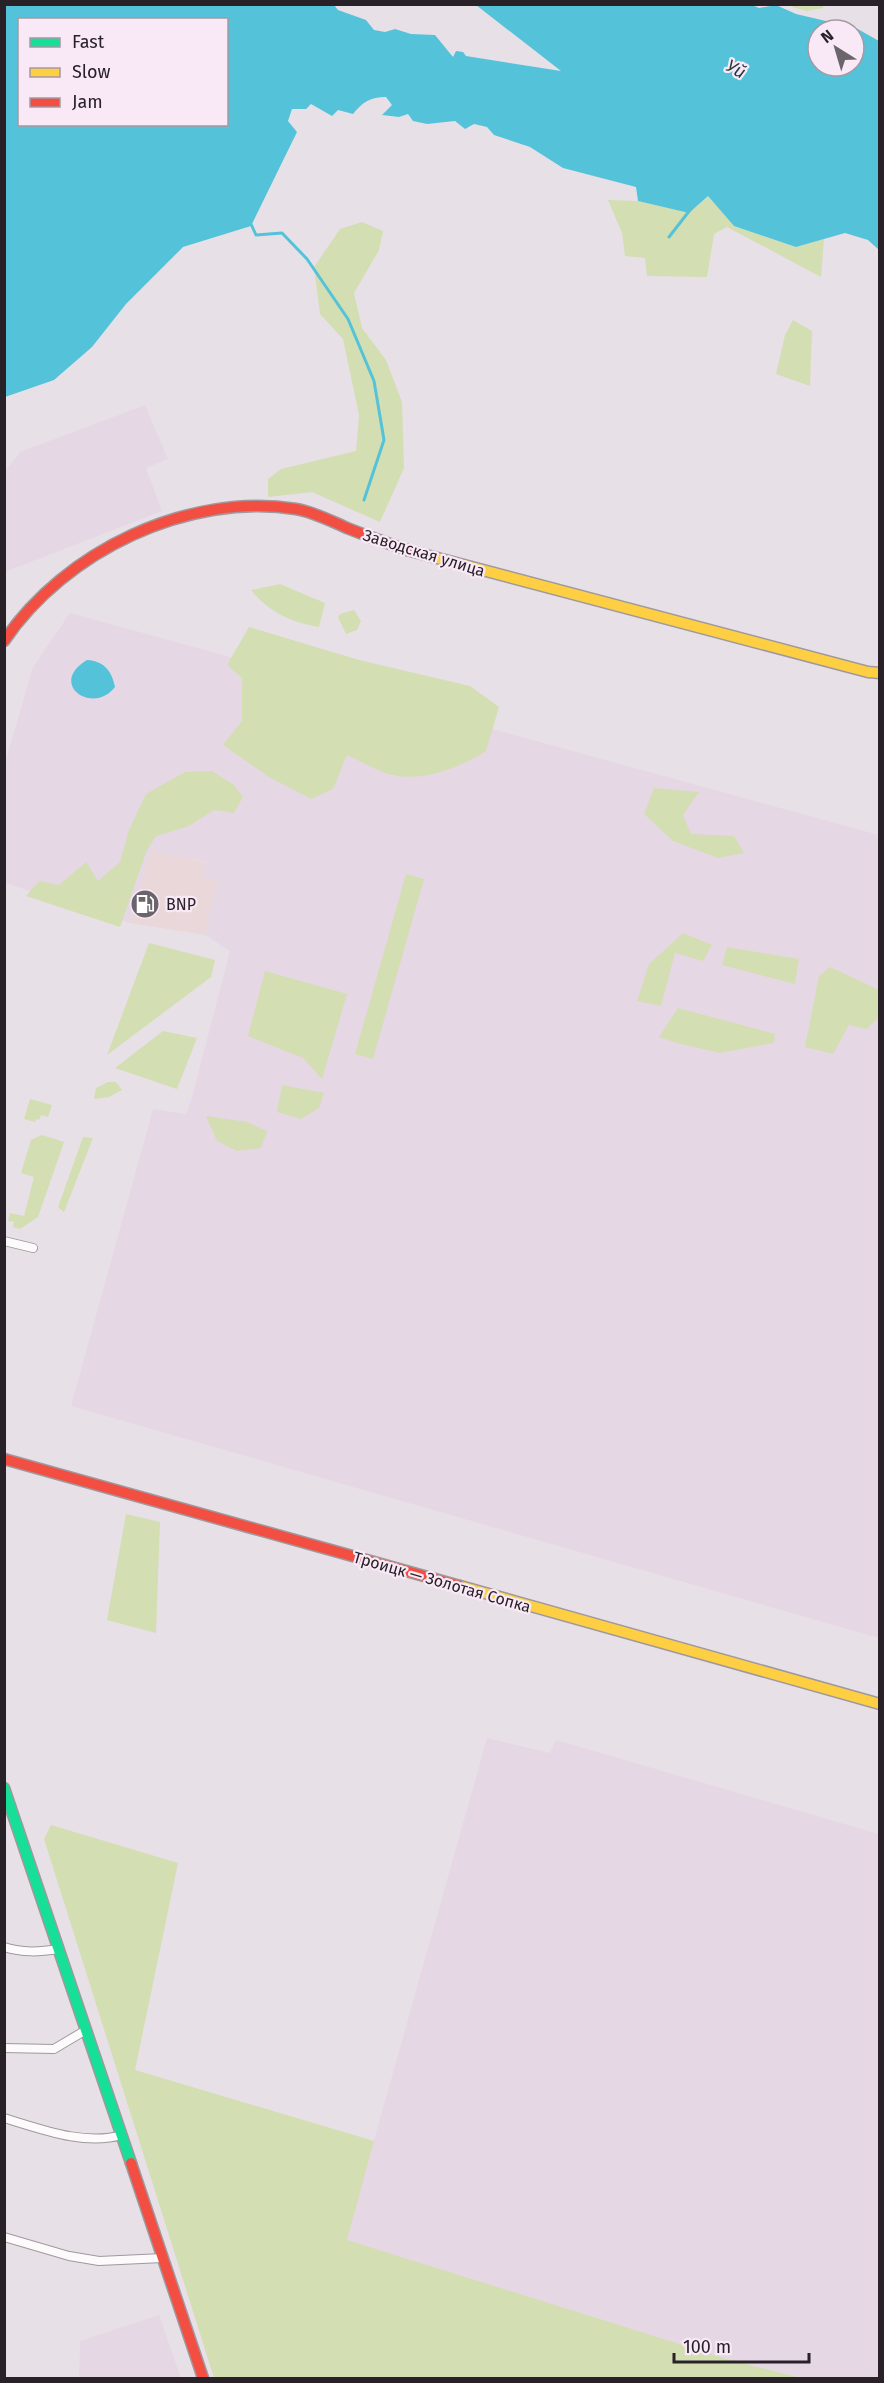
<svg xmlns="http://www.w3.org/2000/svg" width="884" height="2383" viewBox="0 0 884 2383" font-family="'Fira Sans',sans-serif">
  <rect width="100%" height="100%" fill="#e8e0e7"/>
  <path fill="#ead7da" d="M150 849 207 863 218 880 205 935 130 923Z"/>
  <path fill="#e6d7e5" d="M145 405 168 459 146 468 162 511 5 572V471L20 452Z
    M70 613 879 835V1638L71 1406 153 1109 186 1114 191 1101 230 951 205 935 218 880 204 878 206 862 150 850 130 923 5 883 4 766 33 667Z
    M487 1738 550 1753 556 1740 879 1834V2378H801L734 2361 346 2240Z
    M159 2315 181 2378H79L80 2341Z"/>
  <path fill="#d3deb2" d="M793 5H823V8L807 11 792 7Z
    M708 196 734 226 796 247 824 239 821 277 727 227 714 234 707 277 647 276 645 258 625 256 622 233 608 200 638 201 689 213Z
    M362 222 383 231 379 250 354 293 362 328 386 360 402 402 404 468 380 522 312 492 268 497V479L281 469 356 451 359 415 343 339 320 314 314 267 340 229Z
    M793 320 812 331 810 386 776 374 785 335Z
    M280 584 325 603 319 627C291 622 270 613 251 590Z
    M354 610 361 621 357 630 346 634 338 617 340 614Z
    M249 627 359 660 470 686 499 707 486 751C457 769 419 784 385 773 372 768 360 761 347 755L333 789 311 799 269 777 223 745 242 721V678L227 665Z
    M212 771 234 785 243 797 234 813 214 810 189 826 156 836 147 850 120 927 26 896 39 881 59 885 86 862 98 881 120 862 129 830 146 794 185 772Z
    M654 788 699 792 683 815 691 834 734 836 744 853 718 858 673 841 644 814Z
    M406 874 424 879 373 1059 355 1054Z
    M683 933 712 945 703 961 675 953 661 1006 637 1001 649 964Z
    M149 943 215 960 211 977 107 1055Z
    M727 947 799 959 795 984 722 965Z
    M830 967 879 990V1018L866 1029 849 1025 833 1054 805 1047 819 976Z
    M265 971 347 994 322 1079 303 1058 248 1036Z
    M678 1008 775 1034 774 1043 720 1053 677 1043 659 1037Z
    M163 1031 197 1038 177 1089 115 1068Z
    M108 1082H116L122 1090 109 1097 94 1099 96 1088Z
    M282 1085 324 1093 319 1108 301 1119 277 1112Z
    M30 1099 52 1105 48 1117 41 1115 39 1120 36 1119 35 1122 24 1119Z
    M206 1116 247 1122 267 1131 261 1148 237 1151 217 1141Z
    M42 1135 64 1142 38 1217 20 1229 13 1227 14 1222 8 1221 10 1213 24 1216 34 1177 21 1173 31 1140Z
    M83 1137 93 1138 64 1212 58 1207Z
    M126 1514 160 1522 156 1633 107 1620Z
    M51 1825 178 1863 135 2070 374 2141 347 2240 734 2361 801 2378H214L44 1839Z"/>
  <path fill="#54c3da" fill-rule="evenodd" d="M752 5 759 8 776 5 796 14 856 28 879 41V250L868 240 845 233 796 247 734 226 708 196 689 213 638 201 636 187 563 168 530 147 494 135 487 127 474 124 465 129 455 121 427 124 413 121 408 114 399 117 382 115 392 105 386 97C370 97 363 102 353 114L338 110 332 116 311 104 306 109H292L288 121 297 132 251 226 183 247 126 304 92 347 54 380 5 397V5H334L338 10 366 20 374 30 385 32 395 29 411 34 435 35 453 57 456 51 463 52 466 56 561 71 476 5ZM20 20H226V124H20ZM818 30H854V66H818Z
    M87 660C104 661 112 671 115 687 93 716 47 684 87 660Z"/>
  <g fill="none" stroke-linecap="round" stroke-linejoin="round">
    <path stroke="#54c3da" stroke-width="3" d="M251 224 256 235 282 233 307 259 348 319 374 381 384 440 364 500
      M669 237 690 210"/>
    <g stroke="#9f999e" stroke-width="10">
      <path id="street" d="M4 1241 33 1248
        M4 1947C23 1953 39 1952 59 1949
        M4 2048 54 2049 86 2030
        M4 2118C41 2129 84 2146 122 2135
        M4 2237 69 2256 99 2261 163 2258"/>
    </g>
    <g stroke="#9f999e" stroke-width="13">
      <path id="fast" d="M4 1788 131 2163"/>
    </g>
    <g stroke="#9f999e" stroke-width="13">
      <path id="slow" d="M407 550 868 672 880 673
        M460 1586 880 1704"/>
    </g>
    <g stroke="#9f999e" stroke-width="13">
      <path id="jam" d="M4 641C65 551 188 492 296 509 314 512 331 521 347 528 367 536 387 543 407 550
        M4 1459 460 1586
        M131 2163 203 2378"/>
    </g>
    <use href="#street" stroke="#fcfafb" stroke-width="8"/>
    <use href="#fast" stroke="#16e098" stroke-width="10"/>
    <use href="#slow" stroke="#ffcf43" stroke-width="10"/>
    <use href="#jam" stroke="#f24e42" stroke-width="10"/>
  </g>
  <defs>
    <g id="fuel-disc" transform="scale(1.5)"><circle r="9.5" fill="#6b646b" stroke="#f9e9f7"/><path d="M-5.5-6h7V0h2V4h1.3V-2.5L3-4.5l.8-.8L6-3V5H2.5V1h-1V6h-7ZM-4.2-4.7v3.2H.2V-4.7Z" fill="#fff"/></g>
  </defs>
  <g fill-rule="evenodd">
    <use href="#fuel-disc" x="145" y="904"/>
  </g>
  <g text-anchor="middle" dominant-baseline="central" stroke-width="4.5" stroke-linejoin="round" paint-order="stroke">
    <g font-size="16" fill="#282228" stroke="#f9e9f7">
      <text transform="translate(424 553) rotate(17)">Заводская улица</text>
      <text transform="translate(442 1582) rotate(16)">Троицк — Золотая Сопка</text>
    </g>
    <g font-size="16" fill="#282228" stroke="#f9e9f7" text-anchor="start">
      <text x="166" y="904">BNP</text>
    </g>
    <g font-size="18" font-style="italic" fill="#22393f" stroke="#f9e9f7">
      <text transform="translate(736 69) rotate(29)">Уй</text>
    </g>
  </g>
  <rect width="884" height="2383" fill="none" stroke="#282228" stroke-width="12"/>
  <rect x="18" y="18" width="210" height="108" fill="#f9e9f7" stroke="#a599a4" stroke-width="1.5"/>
  <rect x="30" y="38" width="30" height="9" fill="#16e098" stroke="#a599a4" stroke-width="1.5"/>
  <text x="72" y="48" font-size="18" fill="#282228">Fast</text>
  <rect x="30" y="68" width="30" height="9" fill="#ffcf43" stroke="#a599a4" stroke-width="1.5"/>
  <text x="72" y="78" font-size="18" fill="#282228">Slow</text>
  <rect x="30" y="98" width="30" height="9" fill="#f24e42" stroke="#a599a4" stroke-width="1.5"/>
  <text x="72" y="108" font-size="18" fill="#282228">Jam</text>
  <g transform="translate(836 48) rotate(323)"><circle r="28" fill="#f9e9f7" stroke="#a599a4" stroke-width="1.5"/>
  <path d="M0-4.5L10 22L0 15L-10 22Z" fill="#6b646b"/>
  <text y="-9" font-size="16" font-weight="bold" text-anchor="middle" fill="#282228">N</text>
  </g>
  <path d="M674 2353v9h135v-9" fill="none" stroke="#282228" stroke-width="3"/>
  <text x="683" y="2353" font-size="18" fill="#282228" stroke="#f9e9f7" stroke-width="4.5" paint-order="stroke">100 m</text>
</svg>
